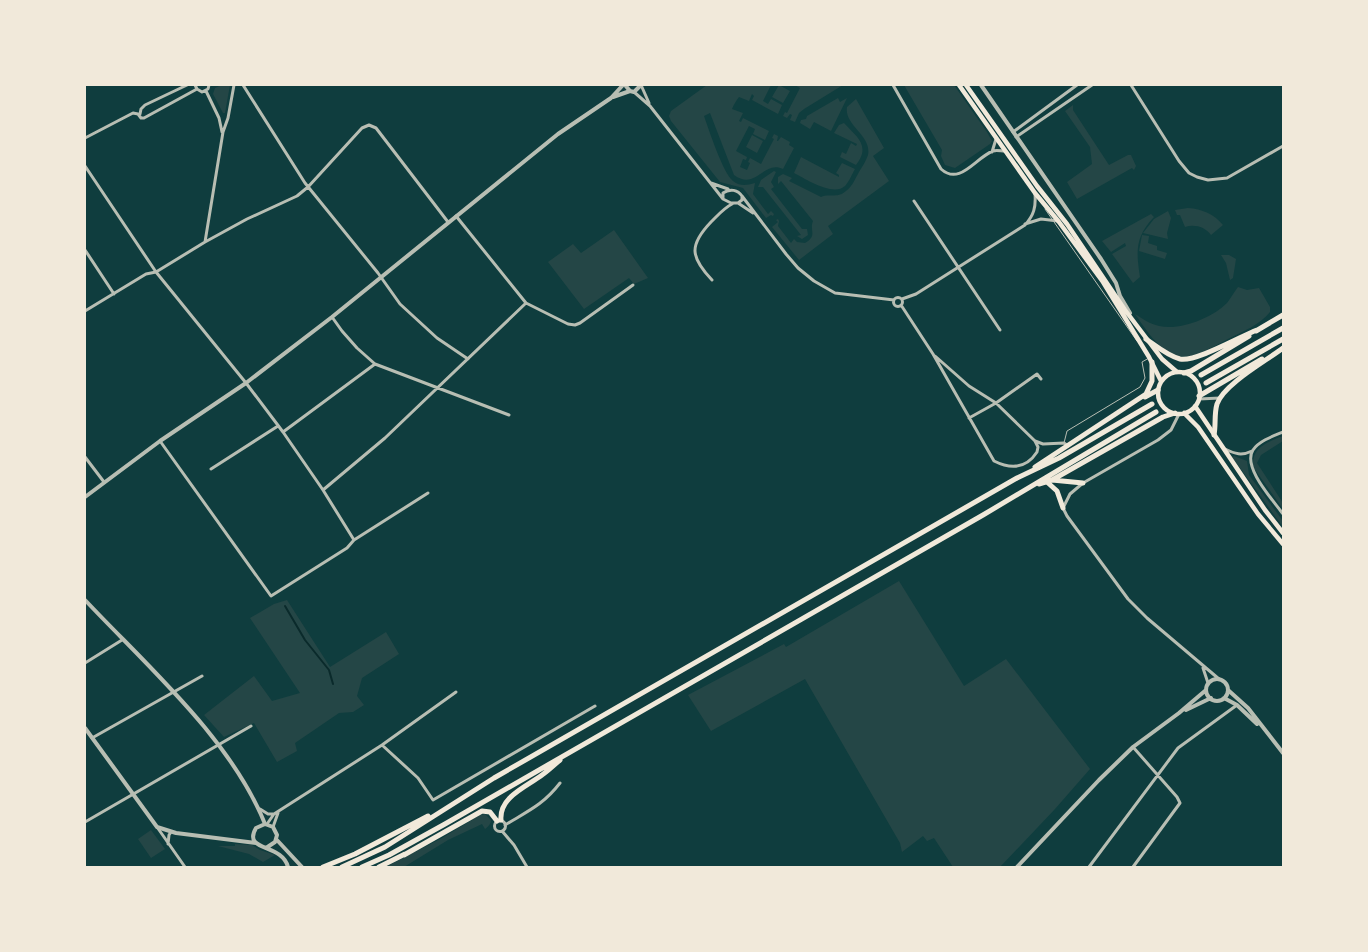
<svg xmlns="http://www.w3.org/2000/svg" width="1368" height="952" viewBox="0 0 1368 952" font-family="'Noto Sans',sans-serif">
  <rect width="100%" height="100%" fill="#0f3d3e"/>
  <path fill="#244646" d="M222 85H230L225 113H223L213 94 215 88Z
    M707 85H771L763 101 768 104 771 99 782 105 778 114 752 100 754 96 752 94 749 101 739 97C736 101 734 104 732 109L743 113 739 121 741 122 743 118 769 131 765 140 753 134 755 129 749 126 736 151 747 157 746 160 743 159 740 167 747 170 750 163 748 162 750 158 761 164 774 139 772 138 774 134 778 136 777 141H778L781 137 790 142 789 145 794 148 783 169C763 160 756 191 734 175L710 113 704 116C709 130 723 173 733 181 741 187 747 185 755 183L753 194 768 214 771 211 774 214 773 216 771 215 766 218 743 188 720 182 671 121 669 116 671 111Z
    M779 85 790 91 783 103 772 97Z
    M795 85H843L804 109 799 113 795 122 790 120 792 115 790 114 787 118 783 116 785 112 787 113 800 88Z
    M904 85H954L987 132 992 141 990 144 955 168 945 165 941 156 942 150Z
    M838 98 840 102 847 98 831 131 814 122 810 129 800 123 801 120 806 119 807 116Z
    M856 99 884 148 873 156 889 181 828 226 833 234 799 260 772 227 778 222 776 220 778 219 779 221 778 226 791 243 794 239 797 242 805 243C818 236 809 230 813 221L781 181 778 184V177L783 174 792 178 789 181 821 197C828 193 837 199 846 191 852 187 855 179 859 172 862 167 866 161 868 155 872 135 844 126 847 107Z
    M1073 105V110L1109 165 1128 155H1131L1136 166 1134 170 1132 168 1077 199 1067 182 1092 164 1090 147 1065 111Z
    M844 123C857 137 871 146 856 165L840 157 842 152 846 154 851 143 856 146 857 144 834 133 839 125Z
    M752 135 763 141 757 153 746 147Z
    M801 157 839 177V175L836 173 842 163 855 169C852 174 849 182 845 186 833 197 806 179 794 173Z
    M774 171 776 172 771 182 774 187 771 189 802 229H807L808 235 802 239 797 236 801 235 763 187H758L761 180Z
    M1188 208C1202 209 1214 214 1223 225L1211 235C1205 227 1195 224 1185 227L1180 215H1177L1175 210Z
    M1168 211 1171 218 1167 233 1168 239 1143 233 1154 219Z
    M1151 214 1154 217C1135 237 1136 251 1140 277L1133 283 1112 254 1126 246 1125 243 1111 252 1102 241Z
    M614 230 648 278 634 284 629 278 584 309 548 262 573 244 581 253Z
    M1142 235 1149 236 1148 243 1157 246V250L1167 253 1165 259 1139 251Z
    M1221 255H1229L1236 259 1233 278 1230 280 1226 263Z
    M1238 287 1247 290 1259 288 1270 307V312C1261 324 1242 332 1228 339 1218 344 1208 350 1197 354 1168 366 1149 334 1135 314 1143 319 1150 324 1159 326 1180 331 1212 318 1227 303 1231 298 1234 292 1238 287Z
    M1283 436V441L1261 455 1257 463 1283 503V509L1253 467C1251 447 1268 442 1283 436Z
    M1234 456 1247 461 1249 475 1283 521V527L1232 457Z
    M899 581 964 686 1006 659 1090 769 1055 809 1000 867H953L934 838 927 841 923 836 902 852 900 843 805 679 711 731 688 695 784 644 786 647Z
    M287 600 330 667 386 632 399 654 362 678 357 696 364 705 353 712 339 713 295 743 297 751 277 762 254 723 224 737 204 715 254 676 272 701 300 693 250 618 274 604Z
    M485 814 491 820C491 824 488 827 485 829L482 824 448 840 404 867H386L442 838 480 815Z
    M151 830 165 849 151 858 138 839Z
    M235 844 252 845 260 850 275 855 263 862 249 854 218 846H235Z"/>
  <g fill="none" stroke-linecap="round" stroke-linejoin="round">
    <path stroke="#0a2a2b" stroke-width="2" d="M285 606 305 640 329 670 333 684"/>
    <path stroke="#b8beb3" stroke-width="1" d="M1045 209 1137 341
      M1064 443 1067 431 1140 387 1145 378 1142 362 1149 358"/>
    <path stroke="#b8beb3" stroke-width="3" d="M195 85 197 89 202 92 208 89 209 85
      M243 85 305 183 378 273 400 304 437 338 468 359
      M641 85 649 103
      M893 85 941 169C960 186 975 158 993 151 996 150 1001 151 1005 151
      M1131 85 1179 161 1189 173 1197 177 1208 180 1227 178 1283 146
      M206 91 219 118 222 132
      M634 92 650 106 723 199 731 203H738L742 200V196C738 190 730 188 723 193V198
      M140 114 141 109 145 105 187 85
      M1013 132 1077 85
      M1016 137 1092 85
      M85 138 133 113 138 114 141 118H144L197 89
      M992 152 996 139
      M85 166 156 272 246 383 283 432 323 490 354 540
      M711 183 728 189
      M742 196 786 254 798 268 814 281 835 293 894 300
      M914 201 1000 330
      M738 203 753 213
      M456 216 526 303 568 324 575 325 580 323 633 285
      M1025 224 1041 219 1058 221
      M205 242 247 219 297 196 308 187 362 128 369 125 376 128 448 222
      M85 250 114 294
      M712 280C690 257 689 245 711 222 718 215 724 208 732 204
      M893.5 302a4.5 4.5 0 1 1 9 0a4.5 4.5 0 1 1-9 0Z
      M902 299 916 294 1025 225C1034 215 1036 207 1035 194
      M901 305 933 354 994 461C1010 469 1026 469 1037 452L1038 447 1035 441
      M85 311 146 274 156 272 205 242 223 132 228 118 234 85
      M332 317 342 331 357 348 375 364 509 415
      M935 356 969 386 996 403 1035 441 1043 444 1064 443 1068 446
      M1199 399 1220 398
      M1179 414 1171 430 1158 440 1083 483 1070 494 1063 508 1067 516 1128 599 1147 618 1219 679
      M969 418 996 403 1037 374 1041 379
      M283 432 375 364
      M1283 432C1273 436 1259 441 1253 450 1242 467 1273 500 1283 514
      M160 441 271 596 347 548 354 540 428 493
      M1225 449C1235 454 1242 456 1252 451
      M85 457 104 482
      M211 469 278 426
      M323 490 385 438 526 303
      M85 663 122 640
      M1203 668 1208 683
      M92 738 202 676
      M382 745 418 778 433 800 595 706
      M260 809 268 814H274
      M494.5 826a5.5 5.5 0 1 1 11 0a5.5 5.5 0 1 1-11 0Z
      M85 822 251 726
      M267 824 274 814 382 745 456 692
      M505 825C528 811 543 805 560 783
      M157 827 185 867
      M273 827 278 813
      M502 831 514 845 527 867
      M168 844 169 835 171 832
      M1089 867 1178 748 1237 705
      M1133 867 1180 803 1177 797 1133 747"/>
    <path stroke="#b8beb3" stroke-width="4" d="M625 85 630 91 634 92 641 85
      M981 85 1101 259 1116 283 1120 296 1130 313
      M613 97 630 91
      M85 497 160 441 246 383 332 317 558 134 611 98 623 85
      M85 600C147 666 231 739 265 824
      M1206 690a11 11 0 1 1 22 0a11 11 0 1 1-22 0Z
      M1228 690 1248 708 1283 753
      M1224 698 1237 705 1257 724
      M1186 710 1211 698
      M85 728 157 827 176 833 256 843
      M276 839 302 867
      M266 848 275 842 277 835 273 827 265 824 256 828C242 852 282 843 288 867
      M1017 867 1099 780 1133 747 1179 713 1206 690"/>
    <path stroke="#f1e9da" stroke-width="4.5" d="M959 85 1035 193 1059 222 1103 282 1149 357 1161 381
      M966 85 1037 186 1067 224 1125 310 1162 359 1177 372
      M1158 393a21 21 0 1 1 42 0a21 21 0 1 1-42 0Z
      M1195 406 1265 510 1283 533
      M1184 413 1198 427 1258 514 1283 544"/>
    <path stroke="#f1e9da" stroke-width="5" d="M1256 331 1283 315
      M1146 339C1156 346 1168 356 1180 359 1196 362 1239 337 1257 330
      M1184 373 1191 371 1249 336
      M1201 375 1283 328
      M1206 383 1283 339
      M1199 396 1262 359
      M1145 397 1158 390
      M1214 435C1216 425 1214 414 1217 404 1224 384 1266 361 1283 348
      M1035 467 1146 394 1152 381V362
      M1052 480 1083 483
      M1047 482 1057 491 1063 508
      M1039 484 1052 480 1163 417 1175 413
      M501 820C499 797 526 787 542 775 548 771 554 765 560 760
      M404 855 482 811 490 812 497 821
      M323 867 355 854 428 816
      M342 867 385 847 494 778 1017 478 1059 458 1152 404
      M362 867 389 855 445 824 983 515 1156 412
      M379 867 405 854"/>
  </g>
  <rect width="1368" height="952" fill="none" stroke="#f1e9da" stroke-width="172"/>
</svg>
